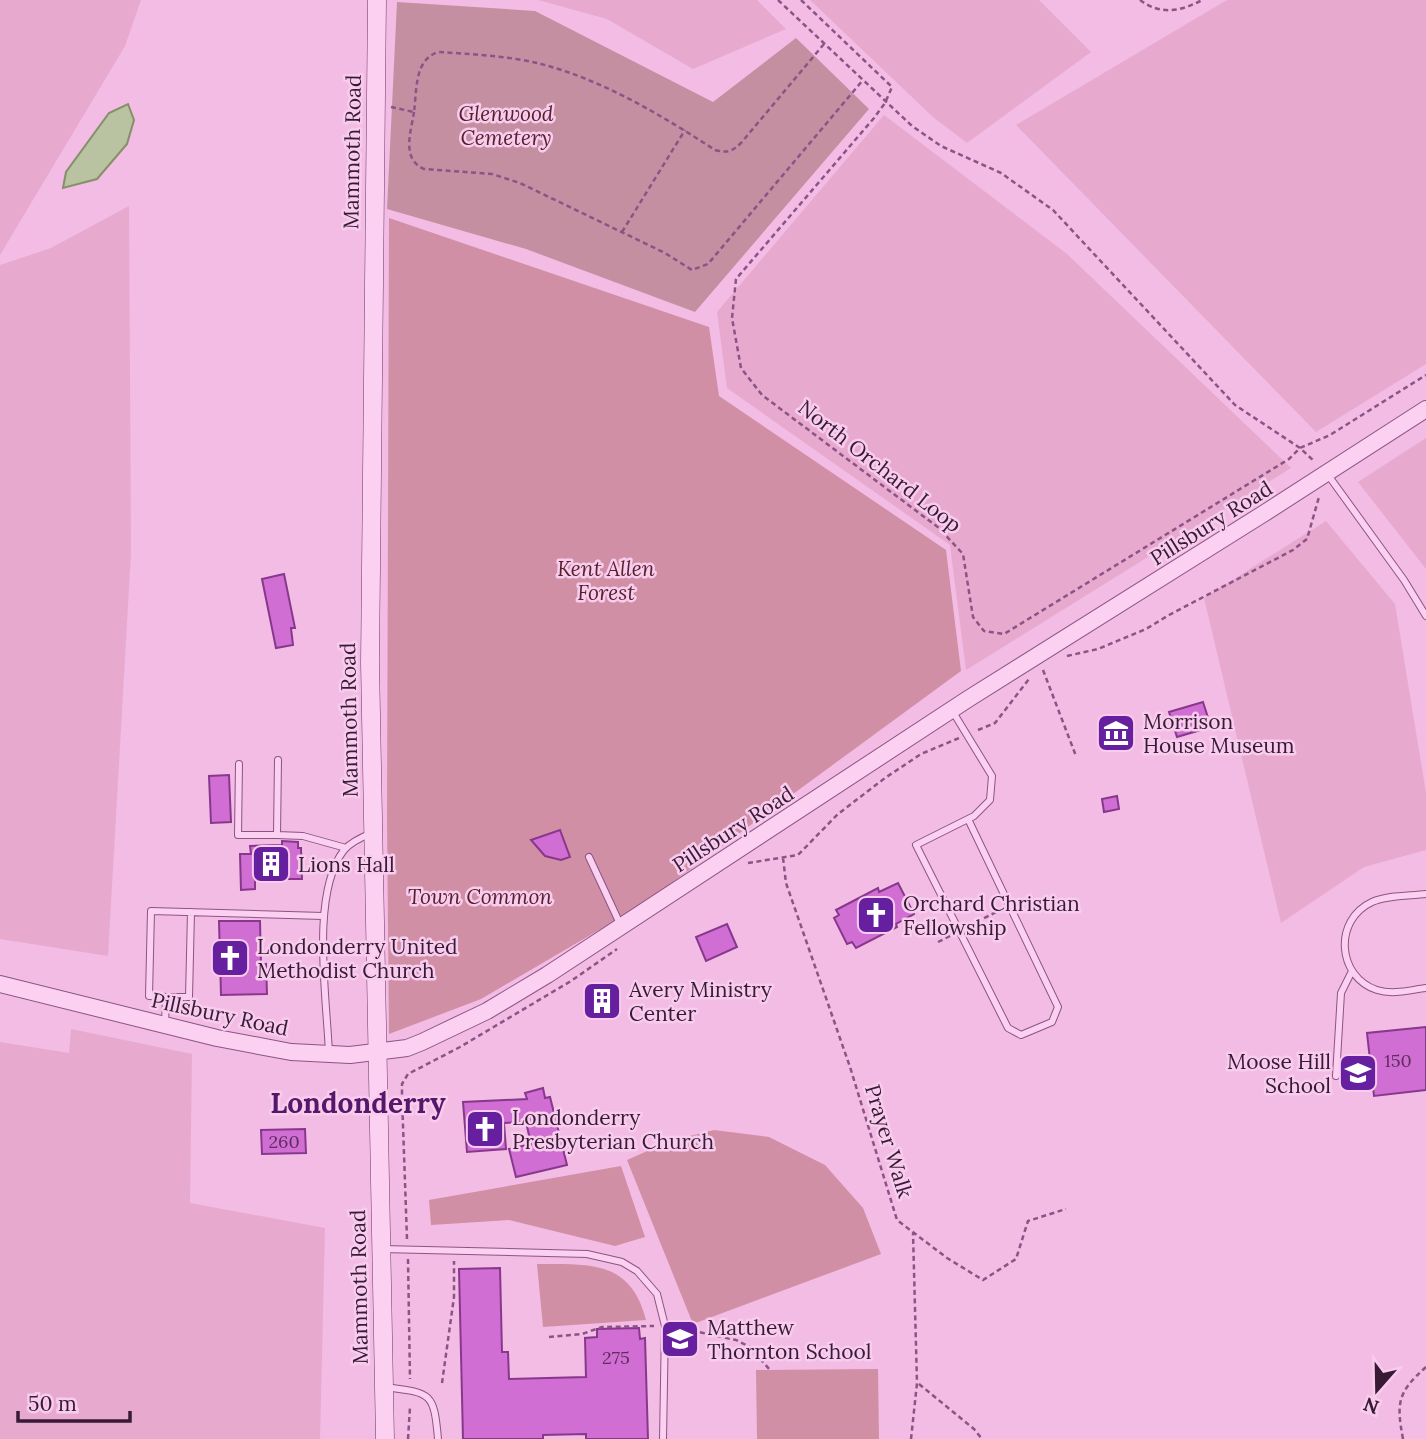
<svg xmlns="http://www.w3.org/2000/svg" width="1426" height="1439" viewBox="0 0 1426 1439" font-family="Lora,serif">
  <rect width="100%" height="100%" fill="#f2bce4"/>
  <path fill="#e8a9cf" d="M0 0H141L125 46 0 255Z
    M538 0H757L786 29 693 69 607 19Z
    M810 0H1039L1091 52 967 143 933 117Z
    M1227 0H1426V364L1316 432 1016 125Z
    M884 115 1067 254 1291 468 966 670 950 545 727 388 717 312Z
    M129 206 131 553 108 956 0 939V265L51 248Z
    M1426 438V569L1358 482Z
    M1326 521 1395 604 1426 793V850L1364 867 1281 923 1204 598Z
    M71 1029 192 1054 190 1203 325 1228 320 1439H0V1042L69 1053Z"/>
  <path fill="#d08fa5" d="M389 218 709 327 719 396 946 550 961 671 640 906 481 999 389 1034 387 817Z
    M714 1130 769 1137 825 1165 863 1208 881 1254 693 1324 627 1160 670 1141Z
    M621 1166 645 1237 615 1246 509 1220 431 1225 429 1200Z
    M537 1264C589 1264 631 1260 646 1320L543 1327Z
    M878 1369 879 1439H757L756 1370Z"/>
  <path fill="#c490a1" d="M397 2 535 11 713 102 796 38 869 109 695 312 526 249 387 209Z"/>
  <path fill="#b9c2a1" stroke="#849167" stroke-width="2" d="M128 104 134 120 127 144 97 179 63 188 66 172 109 113Z"/>
  <path fill="#d16ed3" stroke="#88388c" stroke-width="2" d="M284 574 295 628H291L293 645 276 648 262 579Z
    M1203 702 1211 727 1177 737 1169 712Z
    M1128 720 1131 742 1104 745 1101 724Z
    M229 775 231 822 211 823 209 776Z
    M1117 796 1119 809 1104 812 1102 799Z
    M560 830 570 857 561 860 545 856 531 840Z
    M282 841 298 842V848H301L302 879H283V874L255 875V889L241 890 240 854H251L250 846 282 845Z
    M898 883 914 914 896 924 897 927 856 948 852 942 847 944 834 918 839 915 836 910 878 888 879 892Z
    M219 921H260L261 965 266 964 267 994 221 995Z
    M727 924 737 947 706 961 696 937Z
    M609 988 617 1005 595 1014 588 997Z
    M1426 1027V1090L1374 1096 1367 1033Z
    M543 1088 545 1098 550 1097 567 1165 516 1177 509 1149 531 1144 526 1122 504 1123 506 1149 467 1152 463 1102 527 1099 525 1093Z
    M305 1129 306 1153 262 1154 261 1130Z
    M500 1268 502 1352H508L509 1379 586 1377 585 1338 597 1337V1329L639 1328 640 1339 645 1338 648 1439H586V1434L543 1435V1439H463L459 1269Z"/>
  <g fill="none" stroke-linecap="round" stroke-linejoin="round">
    <g stroke="#8b5486" stroke-width="8">
      <path id="service" d="M1328 475 1404 580 1426 616
        M953 712 992 776 990 800 974 816 916 845 1008 1028 1021 1035 1052 1022 1058 1007 968 819
        M278 760 277 835 303 836 346 848
        M239 764 238 835H277
        M589 857 621 926
        M1426 894C1409 896 1388 895 1372 902 1333 920 1337 977 1377 990 1393 995 1410 990 1426 988
        M166 997H189L191 912
        M165 1025 166 997 149 996 151 911 323 916
        M329 1054C327 999 310 894 344 850 351 842 362 837 372 833
        M1336 1076 1341 993 1352 971
        M382 1249 587 1254 622 1262 637 1271 657 1294 665 1326 663 1439
        M385 1387C431 1393 434 1392 438 1439"/>
    </g>
    <g stroke="#8b5486" stroke-width="18">
      <path id="tertiary" d="M0 984 217 1038 291 1052 350 1055 407 1048 422 1042 487 1011 547 975 968 699 1263 514 1426 409"/>
    </g>
    <g stroke="#6c3869" stroke-width="19">
      <path id="secondary" d="M377 0 370 663 385 1439"/>
    </g>
    <path stroke="#8b5486" stroke-width="2.5" stroke-dasharray="5 3.5" stroke-linecap="butt" d="M778 0 912 126 941 146 1001 173 1053 210 1235 405 1300 448 1315 462
      M801 0 892 87 885 103 874 118 736 279 732 318 741 368 762 395 939 528 963 554 973 617 984 631 1004 634 1289 459 1300 448 1330 435 1426 375
      M1140 0C1160 15 1180 12 1202 0
      M391 107 414 112C417 90 414 60 438 52 470 54 510 56 541 64 603 80 661 115 715 150 727 153 732 152 741 143L824 44
      M414 112C411 132 401 159 424 169L492 174 520 183 665 253 692 270 708 264 863 80
      M622 232 685 130
      M1067 656 1098 649 1146 629 1169 615 1293 550 1307 539 1319 497
      M1043 670 1076 756
      M978 730 995 723 1029 679
      M783 858 786 883 850 1067 897 1220 947 1258 983 1280 1016 1259 1028 1221 1066 1209
      M748 863 798 855 838 814 885 778 921 754 959 738
      M969 926 1000 910
      M938 942 950 936
      M407 1239 402 1097V1084L408 1074 460 1047 571 981 617 949
      M408 1259 410 1379
      M675 1327 736 1340 750 1347 770 1370
      M549 1337 582 1334 602 1327 654 1326
      M442 1383 454 1297V1261
      M919 1384 974 1429 982 1439
      M408 1439 410 1407
      M911 1439 917 1383 913 1233
      M1403 1439C1396 1402 1398 1392 1426 1367"/>
    <use href="#service" stroke="#fcd0f0" stroke-width="6"/>
    <use href="#tertiary" stroke="#fcd0f0" stroke-width="16"/>
    <use href="#secondary" stroke="#fcd0f0" stroke-width="18"/>
  </g>
  <defs>
    <g id="museum-square" transform="scale(2.0125)"><rect x="-9" y="-9" width="18" height="18" rx="4" fill="#651f9f" stroke="#f8cced"/><path d="M0-6L6-3V-2H-6V-3ZM-5-1h2V3h-2ZM-1-1h2V3h-2ZM3-1h2V3H3ZM-6 4H6V6H-6Z" fill="#fff"/></g>
    <g id="building-square" transform="scale(2.0125)"><rect x="-9" y="-9" width="18" height="18" rx="4" fill="#651f9f" stroke="#f8cced"/><path d="M-4-6H4V6H1V3H-1V6H-4ZM-2.5-4.3h1.7v1.8h-1.7ZM.8-4.3h1.7v1.8H.8ZM-2.5-1h1.7V.8h-1.7ZM.8-1h1.7V.8H.8Z" fill="#fff"/></g>
    <g id="church-square" transform="scale(2.0125)"><rect x="-9" y="-9" width="18" height="18" rx="4" fill="#651f9f" stroke="#f8cced"/><path d="M-1.2-6h2.4v3.5h3.3v2.4h-3.3V6h-2.4V-.1h-3.3v-2.4h3.3Z" fill="#fff"/></g>
    <g id="school-square" transform="scale(2.0125)"><rect x="-9" y="-9" width="18" height="18" rx="4" fill="#651f9f" stroke="#f8cced"/><path d="M0-5L7-2L0 1L-7-2ZM-4 1L0 2.5L4 1V4Q0 6-4 4Z" fill="#fff"/></g>
  </defs>
  <g fill-rule="evenodd">
    <use href="#museum-square" x="1116" y="733"/>
    <use href="#building-square" x="271" y="864"/>
    <use href="#church-square" x="876" y="915"/>
    <use href="#church-square" x="230" y="958"/>
    <use href="#building-square" x="602" y="1001"/>
    <use href="#school-square" x="1358" y="1073"/>
    <use href="#church-square" x="485" y="1129"/>
    <use href="#school-square" x="680" y="1339"/>
  </g>
  <g text-anchor="middle" dominant-baseline="central" stroke-width="5" stroke-linejoin="round" paint-order="stroke">
    <g font-size="18" fill="#5e2f5e">
      <text x="1398" y="1060">150</text>
      <text x="284" y="1141">260</text>
      <text x="616" y="1357">275</text>
    </g>
    <g font-size="21" font-style="italic" fill="#571f2a" stroke="#f8cced">
      <text x="506" y="113">Glenwood<tspan x="506" dy="24">Cemetery</tspan></text>
      <text x="606" y="568">Kent Allen<tspan x="606" dy="24">Forest</tspan></text>
      <text x="480" y="896">Town Common</text>
    </g>
    <g font-size="21" fill="#381a37" stroke="#f8cced">
      <text transform="translate(352 152) rotate(-89)">Mammoth Road</text>
      <text transform="translate(880 466) rotate(38)">North Orchard Loop</text>
      <text transform="translate(1211 523) rotate(-32)">Pillsbury Road</text>
      <text transform="translate(349 720) rotate(-91)">Mammoth Road</text>
      <text transform="translate(733 829) rotate(-33)">Pillsbury Road</text>
      <text transform="translate(220 1014) rotate(12)">Pillsbury Road</text>
      <text transform="translate(889 1141) rotate(73)">Prayer Walk</text>
      <text transform="translate(359 1287) rotate(-91)">Mammoth Road</text>
    </g>
    <g font-size="21" fill="#381a37" stroke="#f8cced" text-anchor="start">
      <text x="1143" y="721">Morrison<tspan x="1143" dy="24">House Museum</tspan></text>
      <text x="298" y="864">Lions Hall</text>
      <text x="903" y="903">Orchard Christian<tspan x="903" dy="24">Fellowship</tspan></text>
      <text x="257" y="946">Londonderry United<tspan x="257" dy="24">Methodist Church</tspan></text>
      <text x="629" y="989">Avery Ministry<tspan x="629" dy="24">Center</tspan></text>
      <text x="1331" y="1061" text-anchor="end">Moose Hill<tspan x="1331" dy="24">School</tspan></text>
      <text x="512" y="1117">Londonderry<tspan x="512" dy="24">Presbyterian Church</tspan></text>
      <text x="707" y="1327">Matthew<tspan x="707" dy="24">Thornton School</tspan></text>
    </g>
    <g font-size="28" font-weight="bold" fill="#561669" stroke="#f8cced">
      <text x="358" y="1103">Londonderry</text>
    </g>
  </g>
  <g transform="translate(1377 1390) rotate(200)" stroke="#f8cced" stroke-width="5" paint-order="stroke">
  <path d="M0-5L12 26L0 18L-12 26Z" fill="#381a37"/>
  <text y="-10" font-size="19" font-weight="bold" text-anchor="middle" fill="#381a37">N</text>
  </g>
  <path d="M18 1411v10h112v-10" fill="none" stroke="#381a37" stroke-width="3.5"/>
  <text x="28" y="1411" font-size="21" fill="#381a37" stroke="#f8cced" stroke-width="5" paint-order="stroke">50 m</text>
</svg>
